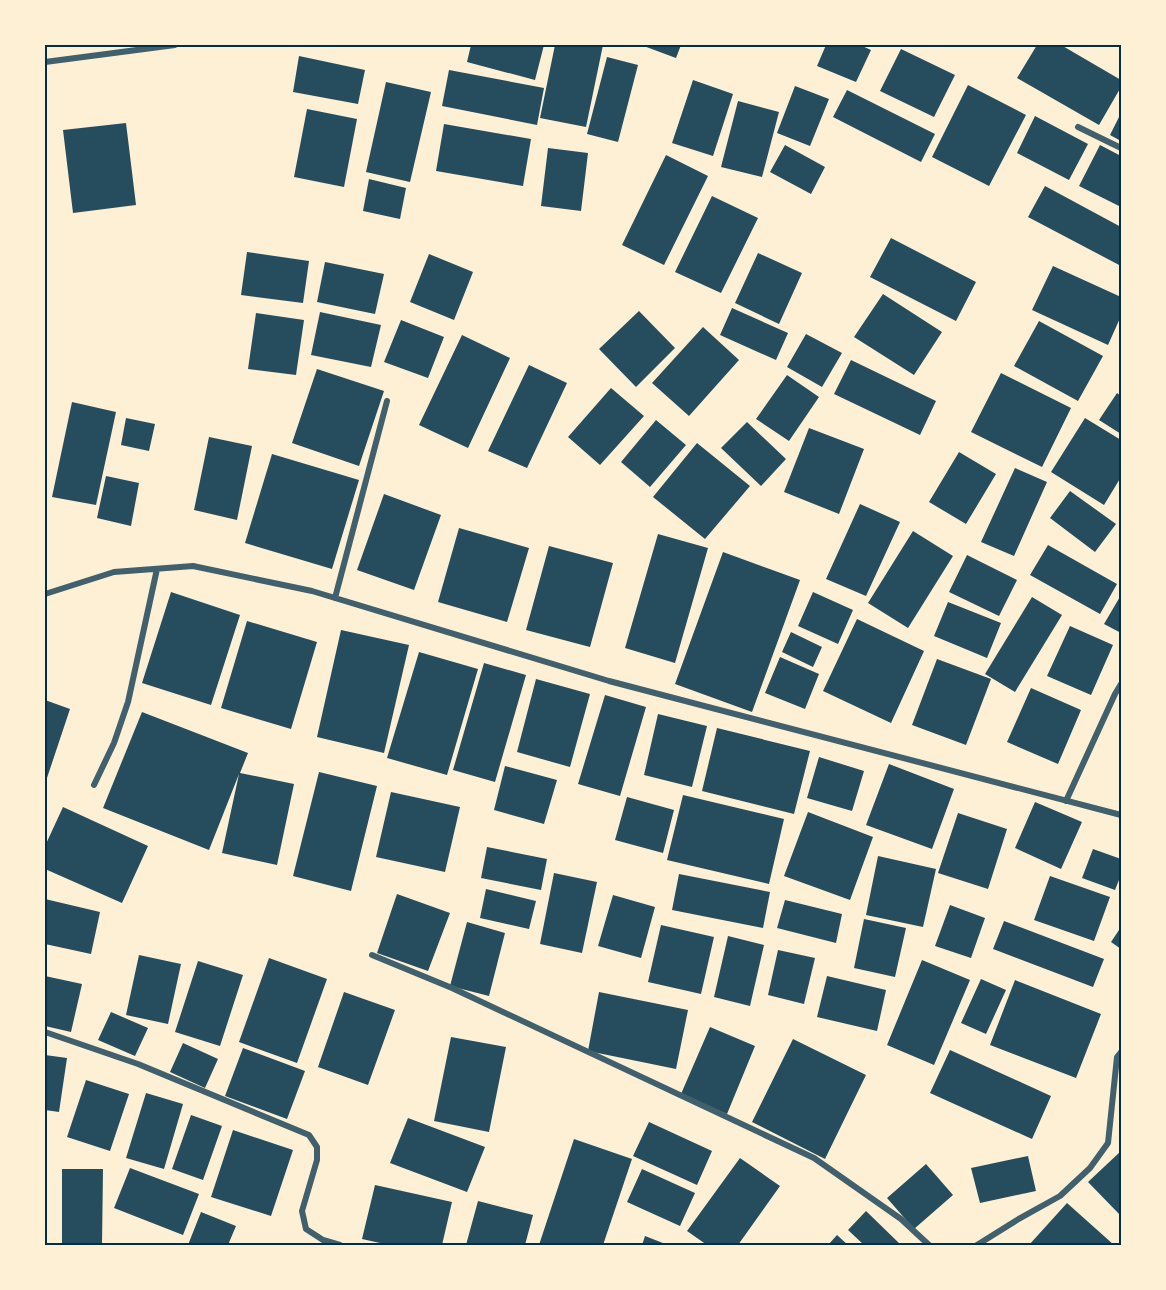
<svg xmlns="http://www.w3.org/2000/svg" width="1166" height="1290" viewBox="0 0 1166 1290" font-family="'Golos Text',sans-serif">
  <rect width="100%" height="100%" fill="#fdf0d5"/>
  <path fill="#264d5e" d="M471 45H544L535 80 467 62Z
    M555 45H603L586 127 540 118Z
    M641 45H681L676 58Z
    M826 45H860L871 50 856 82 817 66Z
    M1037 45H1061L1121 80V87L1099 125 1017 78Z
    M901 49 955 75 934 117 880 91Z
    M299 56 365 70 358 104 293 92Z
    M607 57 638 65 618 142 587 134Z
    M449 70 544 88 537 125 442 106Z
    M693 80 733 94 713 156 672 143Z
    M386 82 431 92 410 182 366 172Z
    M968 85 1026 115 989 186 932 157Z
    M795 86 829 99 810 146 777 133Z
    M847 90 935 134 921 162 833 117Z
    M738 101 779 112 762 177 721 167Z
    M307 109 357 119 344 187 294 177Z
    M1121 113V141L1110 135Z
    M1035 116 1088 144 1069 180 1017 153Z
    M126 123 136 205 73 213 63 130Z
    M444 124 531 139 523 186 436 171Z
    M785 145 825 167 811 194 770 172Z
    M1100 145 1121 156V207L1079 186Z
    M548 148 588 153 581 211 541 206Z
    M666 155 708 176 664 265 622 245Z
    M369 179 406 188 400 219 363 211Z
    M1045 186 1121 227V266L1028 217Z
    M712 196 758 218 721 293 675 272Z
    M891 238 976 282 956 321 870 277Z
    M247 252 309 261 303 303 241 295Z
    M758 253 802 273 779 324 735 303Z
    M429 254 473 272 454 320 410 302Z
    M325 262 384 274 375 314 317 302Z
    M1053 266 1121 297V316L1108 345 1032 310Z
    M883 294 942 332 914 375 854 337Z
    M732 308 788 333 776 360 720 335Z
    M639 311 675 348 636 387 599 349Z
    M320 312 381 325 371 367 311 355Z
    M256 313 304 320 296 375 248 369Z
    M401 320 444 337 428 378 384 362Z
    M1039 321 1103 356 1078 401 1014 366Z
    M703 327 739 360 689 416 652 383Z
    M806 334 842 353 822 387 787 367Z
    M462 335 510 358 468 448 419 425Z
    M851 360 936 401 920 435 834 394Z
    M529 365 567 383 527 468 488 451Z
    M317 369 384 391 359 466 292 443Z
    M1001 373 1071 408 1042 467 971 432Z
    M787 375 819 397 789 441 756 419Z
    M611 388 644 416 600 465 568 437Z
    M1117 393 1121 396V434L1099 420Z
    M72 402 116 412 96 505 52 497Z
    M126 418 155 424 149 451 121 445Z
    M1085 418 1121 440V477L1104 505 1051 472Z
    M656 420 686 445 650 487 621 462Z
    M747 422 786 459 761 486 721 448Z
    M809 428 864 449 839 514 784 492Z
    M209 437 252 446 237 520 194 510Z
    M697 443 750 486 705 539 653 497Z
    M959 452 996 474 966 524 929 502Z
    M272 454 359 480 332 569 245 543Z
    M1015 468 1047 482 1014 556 981 542Z
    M106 476 139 483 131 526 97 518Z
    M1070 491 1116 524 1095 552 1050 518Z
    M384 494 441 515 414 590 357 570Z
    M860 504 900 522 866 596 826 579Z
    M459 528 529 548 507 622 438 602Z
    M913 531 953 556 908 628 868 603Z
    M658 534 708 548 675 663 625 648Z
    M1048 545 1117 584 1100 614 1030 575Z
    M549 546 613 563 590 647 526 630Z
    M723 552 800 580 752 712 675 684Z
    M967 555 1017 580 999 616 949 592Z
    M171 592 240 615 211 705 142 683Z
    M813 592 853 610 838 644 798 626Z
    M1121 595V633L1104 624Z
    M1032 597 1062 615 1015 692 985 674Z
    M948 602 1001 623 987 658 934 636Z
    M857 619 924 651 891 723 823 691Z
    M247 621 317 642 291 729 221 708Z
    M1070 626 1113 645 1091 695 1047 676Z
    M341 630 409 645 384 753 317 737Z
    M791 632 822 647 813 667 782 652Z
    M419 652 478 669 447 775 387 758Z
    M780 657 819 674 805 709 765 693Z
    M937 659 991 679 966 745 912 725Z
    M484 663 526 675 495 782 453 770Z
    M536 679 590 694 570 767 517 752Z
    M1031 688 1081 710 1058 764 1007 742Z
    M605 695 646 707 620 796 578 784Z
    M45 700 70 709 45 784Z
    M142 712 248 753 240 773 294 784 277 865 222 853 239 774 209 850 103 808Z
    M658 714 707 726 692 787 644 775Z
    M717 728 810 751 794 814 702 791Z
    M819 757 864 771 852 811 807 798Z
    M889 764 954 789 932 849 866 825Z
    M505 766 557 780 544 824 494 810Z
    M319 772 377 786 351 891 293 876Z
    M391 792 460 807 445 872 376 857Z
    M683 795 784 819 769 884 667 860Z
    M627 797 674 810 663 853 615 840Z
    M1035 802 1082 822 1061 869 1015 848Z
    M63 807 148 846 122 903 45 869V846Z
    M808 812 873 837 850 900 784 876Z
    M958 813 1007 829 988 889 938 873Z
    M487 847 547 859 541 890 481 878Z
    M1093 849 1121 859V875L1115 890 1082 878Z
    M878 856 936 869 923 927 866 915Z
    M554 873 597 882 582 953 540 944Z
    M679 874 770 892 763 928 672 910Z
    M1050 876 1110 897 1094 941 1034 920Z
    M486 889 536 901 529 929 480 918Z
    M397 894 450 913 428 971 377 953Z
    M613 895 655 907 641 958 598 946Z
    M45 899 100 912 91 954 45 944Z
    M785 900 842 914 836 943 777 928Z
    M950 905 985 918 971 958 935 946Z
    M864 919 906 928 895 977 854 968Z
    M1004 921 1104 959 1093 987 993 949Z
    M467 922 505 933 489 996 450 986Z
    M661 925 714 937 701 994 648 982Z
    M1121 927V949L1111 942Z
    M728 936 764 945 750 1006 714 997Z
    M778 950 815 958 804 1004 768 995Z
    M139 955 181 964 168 1024 126 1015Z
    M269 958 327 979 297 1063 239 1042Z
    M922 960 970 980 934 1065 887 1045Z
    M198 961 243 975 220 1046 175 1032Z
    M45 976 82 984 71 1032 45 1026Z
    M827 976 886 990 877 1031 817 1017Z
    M981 979 1006 990 986 1034 961 1023Z
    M1015 980 1101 1014 1076 1078 990 1045Z
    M344 992 395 1010 368 1085 318 1067Z
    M599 992 688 1010 676 1069 588 1051Z
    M111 1012 148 1028 135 1056 98 1040Z
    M710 1027 755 1046 727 1114 681 1094Z
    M451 1037 506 1047 489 1132 434 1121Z
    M793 1039 866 1075 825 1159 752 1122Z
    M183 1043 218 1059 205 1088 170 1072Z
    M243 1048 305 1071 287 1119 225 1096Z
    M950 1050 1051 1096 1032 1139 930 1093Z
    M45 1055 67 1058 59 1112 45 1110Z
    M86 1080 129 1094 110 1151 67 1137Z
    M146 1093 183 1104 164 1169 126 1158Z
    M191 1115 222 1126 203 1180 172 1169Z
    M408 1118 485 1147 467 1192 390 1163Z
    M649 1122 712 1151 697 1185 633 1156Z
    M233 1130 293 1150 271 1216 211 1197Z
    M574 1139 632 1159 603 1245H539Z
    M1121 1151V1216L1088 1182Z
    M1028 1156 1036 1191 980 1203 971 1168Z
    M740 1158 780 1186 738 1245H707L687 1231Z
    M926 1164 953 1195 914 1229 887 1198Z
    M130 1168 199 1194 183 1235 114 1208Z
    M62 1169H103L102 1245H62Z
    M642 1169 695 1193 680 1226 627 1202Z
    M375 1185 452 1202 442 1245H389L362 1239Z
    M478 1201 533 1215 525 1245H466Z
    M1067 1203 1114 1245H1029Z
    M866 1211 901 1245H864L848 1230Z
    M201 1212 236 1226 228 1245H188Z
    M837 1235 848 1245H828Z
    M645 1236 668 1245H642Z"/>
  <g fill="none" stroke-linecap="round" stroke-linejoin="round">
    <path stroke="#3f606c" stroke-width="6" d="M45 62 175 45
      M1078 127 1121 148
      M45 594 114 572 193 566 312 591 609 681 1121 815
      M335 598 387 401
      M94 785 114 743 128 702 157 569
      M1066 801 1115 694 1121 684
      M372 955 452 988 814 1158 901 1219 929 1245
      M45 1032 138 1064 309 1135 317 1147V1160L302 1211 306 1229 323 1240 340 1245
      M977 1245 1017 1220 1060 1196 1090 1168 1108 1143 1117 1057 1121 1052"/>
  </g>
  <rect width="1166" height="1290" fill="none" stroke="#fdf0d5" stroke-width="93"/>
  <rect x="46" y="46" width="1074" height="1198" fill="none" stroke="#003049" stroke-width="2"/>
</svg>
